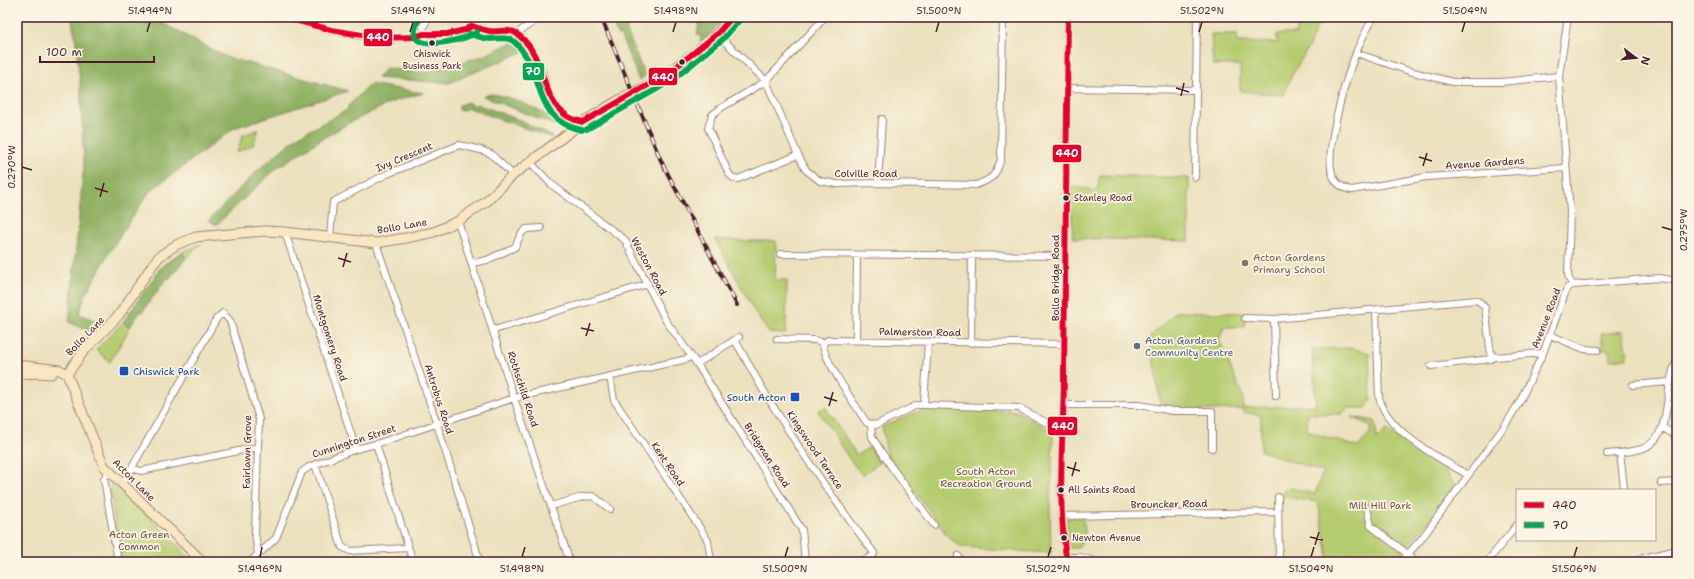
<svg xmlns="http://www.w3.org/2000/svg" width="1694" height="579" viewBox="0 0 1694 579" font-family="'Shantell Sans',sans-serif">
  <rect width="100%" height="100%" fill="#fcf5e5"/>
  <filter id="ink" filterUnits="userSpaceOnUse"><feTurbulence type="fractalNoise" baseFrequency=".025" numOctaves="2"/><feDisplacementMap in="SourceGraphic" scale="8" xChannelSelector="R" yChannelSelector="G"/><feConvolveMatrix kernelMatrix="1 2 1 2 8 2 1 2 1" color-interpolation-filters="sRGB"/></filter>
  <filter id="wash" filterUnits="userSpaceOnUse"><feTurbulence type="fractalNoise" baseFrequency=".012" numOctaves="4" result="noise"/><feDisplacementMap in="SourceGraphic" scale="16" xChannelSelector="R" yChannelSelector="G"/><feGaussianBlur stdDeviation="0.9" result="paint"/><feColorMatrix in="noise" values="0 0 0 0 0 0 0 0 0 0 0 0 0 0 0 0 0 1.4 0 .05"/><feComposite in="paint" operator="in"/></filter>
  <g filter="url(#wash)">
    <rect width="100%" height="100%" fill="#ebe1be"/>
    <path fill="#b6cc71" stroke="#80764e" d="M1297 17H1321L1309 46 1291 77 1284 95 1240 91V65H1213L1211 34H1237V42L1277 43V34H1296Z
      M258 130 253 145 237 152 243 135Z
      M1100 175 1189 178V241L1073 238 1070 187 1097 190Z
      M715 239 741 241H776L775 280H787L786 334 769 333 758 317Z
      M201 244 185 259 184 255 181 254 162 266 180 253Z
      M1176 312 1245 313V327H1224L1219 340 1243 397V408L1316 405 1312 349 1352 348 1369 353 1371 400 1366 408H1347L1342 414H1308L1307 431 1358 447 1370 433 1371 426 1352 417 1375 421 1377 439 1387 430 1445 470 1455 486 1426 525 1392 562H1359L1348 553 1340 562H1329L1318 502 1284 497 1283 491 1290 488 1315 494 1323 472 1261 451V415L1243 412 1242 409 1174 411 1161 408 1150 337Z
      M123 322 130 327 110 362 96 350Z
      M1624 331 1628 358 1610 360 1609 350H1603L1601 334Z
      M825 407 857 455 870 447 879 463 862 475 851 461 818 411Z
      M924 410 1016 411 1047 428 1053 435 1050 512 1051 553 962 547 949 538 925 505 889 462 882 427 899 419Z
      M114 482 194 562H120L110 485Z
      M1082 517C1086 530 1087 539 1077 548H1068L1066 518Z"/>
    <path fill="#90b063" stroke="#6d6847" d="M71 17H151L226 57 348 91 234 128 149 192 110 251 85 296 79 314 103 323 94 334 69 322 84 164 80 81 75 35Z
      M627 17H640L626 29 645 76 639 80 620 34 618 36 613 24 617 21 621 23Z
      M700 17H724L705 41 700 42 701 36 697 35Z
      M516 40 523 52 449 83 377 78 386 68 424 73 486 55Z
      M370 84 423 93 392 102 351 122 320 140 277 168 216 225 209 220 258 170 297 137 349 109 347 107Z
      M492 94C515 97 537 110 556 120L554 125 483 96Z
      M467 102 474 106 476 104 525 122V123L552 136V138L469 108 460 111 458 106Z
      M182 254 185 256V259L169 279 167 278 142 312H140L130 327 123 322 162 266Z"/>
  </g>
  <g filter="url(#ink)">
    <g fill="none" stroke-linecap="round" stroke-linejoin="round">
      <g stroke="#9a8074" stroke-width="8">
        <path id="street" d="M284 17C324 30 371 42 414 37 417 37 419 35 423 34 425 34 429 35 431 35 441 35 467 33 472 26
          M464 17 471 22 472 26
          M1373 17C1368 29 1360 41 1356 53 1346 78 1323 153 1333 176 1336 184 1344 189 1352 190L1426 177 1566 168
          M1568 17 1559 76 1570 212 1568 274 1569 279 1573 285
          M472 26 490 31H512L522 38 530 48 542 71 552 102 558 110 572 120 583 122
          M517 33 541 17
          M423 34 424 26 429 17
          M717 34 766 81 798 155 806 170 820 181 837 184 878 183 976 185C993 179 996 175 1001 159L1003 17
          M1356 53 1409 71 1453 82H1501L1559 76
          M1068 88 1196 90
          M798 155 738 179 733 178 729 174 708 128 712 115 721 108 766 81 825 17
          M530 162 551 184 625 240 666 321 697 364 802 530 805 562
          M1195 177 1197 17
          M878 183 882 119
          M458 221 514 398 570 562
          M285 232 356 449
          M330 237 333 202 387 174 459 145 481 150 491 154 513 175
          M376 243 437 424 480 562
          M780 254 1065 256
          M472 263 487 260 515 247 521 234 526 229 541 228
          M1376 311 1379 397C1387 432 1439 458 1468 475
          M1245 318 1274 319 1476 300 1481 303 1485 308 1491 355 1496 357 1543 353
          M1274 319 1276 396
          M494 330 648 284
          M1550 335 1584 349 1598 350
          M777 339 815 340 823 343
          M735 340C745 358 755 376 765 393 798 448 836 503 874 553L873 556 860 562
          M856 340 857 255
          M823 343C821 355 858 410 867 423L876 425 917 405H924L1019 408 1051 425H1063
          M823 343 828 340 1065 344
          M971 343 972 255
          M697 364 739 337
          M1431 366 1491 359 1494 357
          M610 376 614 400 700 528 708 541 711 562
          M1633 385 1669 382
          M924 405 928 342
          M1064 405H1139L1173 411H1212V448
          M871 425 872 437 890 465 934 525
          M1663 428 1674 434 1677 441
          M376 444 413 562
          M1620 453 1624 488
          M1607 454C1618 453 1631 452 1641 449 1675 438 1662 387 1677 361
          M315 464 342 547 350 551 408 548
          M132 468 141 471 258 447
          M109 470 104 479 118 562
          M1661 483 1677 482
          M122 485 217 318 223 313 230 321 259 419 255 533 258 553
          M1278 497 1279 562
          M551 506 582 497 593 496 610 509
          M1367 508 1371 526 1418 562
          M1061 516 1278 512
          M958 556 963 562
          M1066 557H1080L1098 562
          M250 562 276 538 302 472 309 467 356 449 376 444 514 398 687 359 690 356
          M1067 562C1057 515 1061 453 1064 405L1068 17
          M1401 562 1422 538 1506 424 1520 401 1543 353 1567 288 1573 285 1659 278 1677 281
          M1487 562 1517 525
          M1627 562 1677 550"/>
      </g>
      <g stroke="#9a8074" stroke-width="11">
        <path id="secondary" d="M17 365 60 370 67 374 104 466 203 562
          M17 374 40 373 51 374
          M67 374 83 352 119 315 154 263 160 256 176 245 196 237 265 231 285 232 376 243 406 238 434 232 458 221 487 201 513 175 583 122 621 99 648 86 695 53 717 34 732 17"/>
      </g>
      <use href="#street" stroke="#fff" stroke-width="6"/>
      <use href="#secondary" stroke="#f9e7c3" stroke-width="9"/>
      <g stroke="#4a1f2b" stroke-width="4">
        <path id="rail" d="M601 17 662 163 737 305"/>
      </g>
      <use href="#rail" stroke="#fcf5e5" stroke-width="2.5" stroke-dasharray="8" stroke-linecap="butt"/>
      <g stroke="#fcf5e5" stroke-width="9">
        <path id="bus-1" d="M284 17 331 30 381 38 415 37 423 34H447L465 30 472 26
          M472 26C478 28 484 30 490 31 497 32 507 29 514 32 552 55 535 113 583 122
          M583 122 666 75 717 34 732 17
          M1067 562C1056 499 1064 435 1064 372 1066 253 1067 135 1068 17"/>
      </g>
      <g stroke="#fcf5e5" stroke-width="9">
        <path id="bus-2" d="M420 17C417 23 412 32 416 38 424 50 468 39 477 32
          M470 34C477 36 484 39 491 39 496 39 504 37 509 39 514 40 518 45 521 49 545 79 534 121 582 130
          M587 129 671 81 722 40 738 22"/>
      </g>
      <use href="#bus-1" stroke="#e4002b" stroke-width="6"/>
      <use href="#bus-2" stroke="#00a651" stroke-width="6"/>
    </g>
  </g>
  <path fill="none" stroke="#4a1f2b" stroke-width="1.5" d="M147 32 150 22M410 32 413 22M673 32 676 22M936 32 939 22M1199 32 1202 22M1462 32 1465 22M1176 88 1189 92M1181 96 1184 83M1419 157 1432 161M1423 166 1427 153M22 167 32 170M95 188 108 192M100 197 104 183M1662 227 1672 230M338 258 351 262M343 267 347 253M581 328 594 331M586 336 590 323M824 397 837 401M829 406 833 392M1067 467 1080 471M1072 476 1076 462M1310 537 1323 540M1315 545 1319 532M260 557 262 547M522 557 525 547M785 557 788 547M1048 557 1051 547M1311 557 1314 547M1574 557 1577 547"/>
  <g fill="#4a1f2b" stroke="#fcf5e5" stroke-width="1.5">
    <circle cx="432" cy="43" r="3.5"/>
    <circle cx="682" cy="62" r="3.5"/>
    <circle cx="1066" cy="198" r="3.5"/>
    <circle cx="1061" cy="490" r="3.5"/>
    <circle cx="1064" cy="538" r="3.5"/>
  </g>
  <circle fill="#8d6e63" stroke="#fcf5e5" stroke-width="1.5" cx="1245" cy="263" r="4"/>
  <circle fill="#5c6f8a" stroke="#fcf5e5" stroke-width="1.5" cx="1137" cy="346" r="4"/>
  <g fill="#1a4fb4" stroke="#fcf5e5" stroke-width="1.5">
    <rect x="119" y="366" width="10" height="10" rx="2"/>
    <rect x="790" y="392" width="10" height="10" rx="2"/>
  </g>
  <g text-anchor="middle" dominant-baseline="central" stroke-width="3.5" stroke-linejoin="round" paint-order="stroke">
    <g font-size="9" fill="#4a1f2b" stroke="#fcf5e5" text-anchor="start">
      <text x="432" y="54" text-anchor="middle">Chiswick<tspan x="432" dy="12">Business Park</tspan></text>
      <text x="1074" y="198">Stanley Road</text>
      <text x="1068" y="490">All Saints Road</text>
      <text x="1072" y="538">Newton Avenue</text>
    </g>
    <g font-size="10" fill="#4a1f2b" stroke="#fcf5e5">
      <text transform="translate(404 157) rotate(-23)">Ivy Crescent</text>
      <text transform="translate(1485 163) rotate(-4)">Avenue Gardens</text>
      <text x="866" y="173">Colville Road</text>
      <text transform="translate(402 226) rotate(-10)">Bollo Lane</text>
      <text transform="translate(649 266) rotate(62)">Weston Road</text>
      <text transform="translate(1055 278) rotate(-90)">Bollo Bridge Road</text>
      <text transform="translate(1546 318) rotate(-69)">Avenue Road</text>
      <text transform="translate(920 332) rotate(1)">Palmerston Road</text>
      <text transform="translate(85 336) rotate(-46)">Bollo Lane</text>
      <text transform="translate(330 338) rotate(72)">Montgomery Road</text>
      <text transform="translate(523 389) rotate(72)">Rothschild Road</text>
      <text transform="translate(439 399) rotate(72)">Antrobus Road</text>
      <text transform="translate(354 441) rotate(-18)">Cunnington Street</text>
      <text transform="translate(815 450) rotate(56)">Kingswood Terrace</text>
      <text transform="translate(247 452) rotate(-89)">Fairlawn Grove</text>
      <text transform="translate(767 455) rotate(57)">Bridgman Road</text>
      <text transform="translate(668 464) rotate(56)">Kent Road</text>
      <text transform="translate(134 480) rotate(45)">Acton Lane</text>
      <text transform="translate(1169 504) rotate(-1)">Brouncker Road</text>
    </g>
    <g font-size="10" fill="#785e54" stroke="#fcf5e5" text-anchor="start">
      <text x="1253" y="257">Acton Gardens<tspan x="1253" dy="12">Primary School</tspan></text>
    </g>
    <g font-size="10" fill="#4e5e75" stroke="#fcf5e5" text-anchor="start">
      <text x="1145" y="340">Acton Gardens<tspan x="1145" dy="12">Community Centre</tspan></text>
    </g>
    <g font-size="10" fill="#164399" stroke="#fcf5e5" text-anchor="start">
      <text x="133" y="371">Chiswick Park</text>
      <text x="786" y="397" text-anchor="end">South Acton</text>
    </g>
    <g font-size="10" fill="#6a5340" stroke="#fcf5e5">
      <text x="986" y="471">South Acton<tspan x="986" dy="12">Recreation Ground</tspan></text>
      <text x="1380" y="505">Mill Hill Park</text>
      <text x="139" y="534">Acton Green<tspan x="139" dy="12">Common</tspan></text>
    </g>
  </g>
  <g stroke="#fcf5e5" stroke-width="1.5">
    <rect x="363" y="28" width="30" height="19" rx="4" fill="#e4002b"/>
    <rect x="522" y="62" width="23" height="19" rx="4" fill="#00a651"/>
    <rect x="648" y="67" width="30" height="19" rx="4" fill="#e4002b"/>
    <rect x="1052" y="144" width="30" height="19" rx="4" fill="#e4002b"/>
    <rect x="1047" y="416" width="31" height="20" rx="4" fill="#e4002b"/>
  </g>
  <g font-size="11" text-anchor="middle" font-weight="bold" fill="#fff">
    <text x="378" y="41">440</text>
    <text x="533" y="75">70</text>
    <text x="663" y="81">440</text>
    <text x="1067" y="157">440</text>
    <text x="1063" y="430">440</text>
  </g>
  <rect width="1694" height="579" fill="none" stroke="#fcf5e5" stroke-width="44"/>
  <rect x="1516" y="489" width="140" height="52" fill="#fcf5e5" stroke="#b59f9b"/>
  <rect x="1524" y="502" width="20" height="6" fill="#e4002b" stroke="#b59f9b"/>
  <text x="1552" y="509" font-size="12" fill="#4a1f2b">440</text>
  <rect x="1524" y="522" width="20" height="6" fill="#00a651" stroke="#b59f9b"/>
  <text x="1552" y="529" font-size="12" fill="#4a1f2b">70</text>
  <g transform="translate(1636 58) rotate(106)" stroke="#fcf5e5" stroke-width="3" paint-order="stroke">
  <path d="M0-3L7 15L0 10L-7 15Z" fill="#4a1f2b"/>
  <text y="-6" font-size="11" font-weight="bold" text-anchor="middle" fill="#4a1f2b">N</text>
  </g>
  <path d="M40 56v6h114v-6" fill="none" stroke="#4a1f2b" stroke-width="2"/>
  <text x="46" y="56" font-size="12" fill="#4a1f2b" stroke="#fcf5e5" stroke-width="3" paint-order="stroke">100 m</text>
  <rect x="22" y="22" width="1650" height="535" fill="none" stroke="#4a1f2b" stroke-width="1.5"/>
  <g font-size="10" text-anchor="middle" fill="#4a1f2b">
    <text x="150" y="14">51.494°N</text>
    <text x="413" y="14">51.496°N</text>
    <text x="676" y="14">51.498°N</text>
    <text x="939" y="14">51.500°N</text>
    <text x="1202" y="14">51.502°N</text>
    <text x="1465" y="14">51.504°N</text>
    <text transform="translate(11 167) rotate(-90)" y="4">0.270°W</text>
    <text transform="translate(1683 230) rotate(-90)" y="4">0.275°W</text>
    <text x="260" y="572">51.496°N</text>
    <text x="522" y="572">51.498°N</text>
    <text x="785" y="572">51.500°N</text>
    <text x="1048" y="572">51.502°N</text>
    <text x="1311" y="572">51.504°N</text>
    <text x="1574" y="572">51.506°N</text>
  </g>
</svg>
